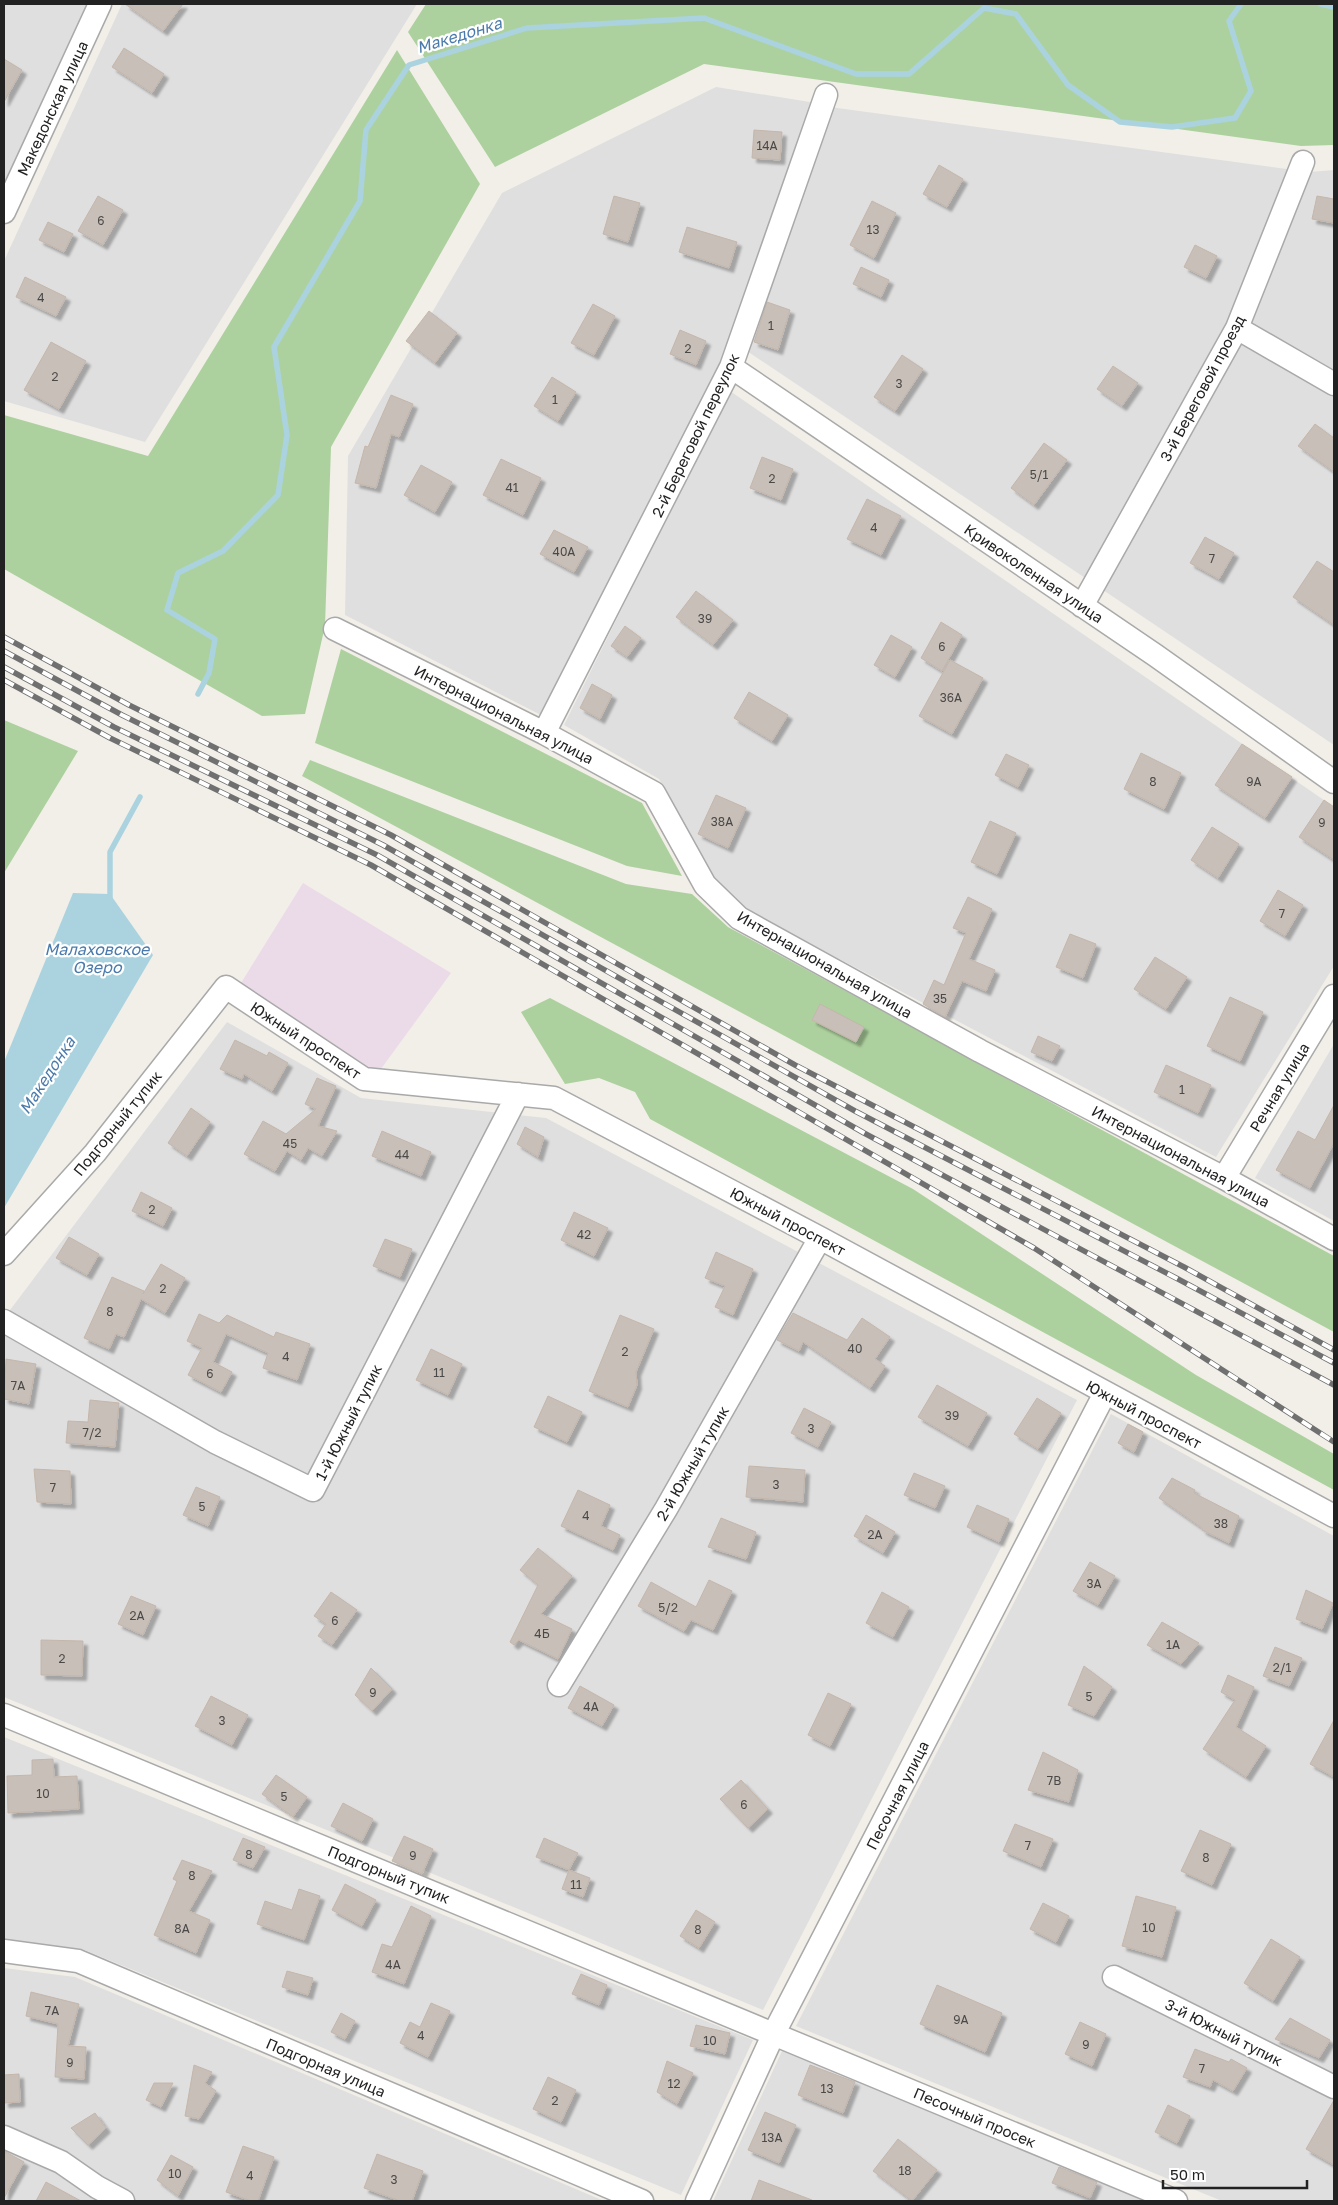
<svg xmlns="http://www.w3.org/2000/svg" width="1338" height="2205" viewBox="0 0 1338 2205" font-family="'Golos Text',sans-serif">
  <defs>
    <filter id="shadow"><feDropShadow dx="4.5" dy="4.5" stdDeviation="1" flood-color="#0004"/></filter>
  </defs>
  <rect width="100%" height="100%" fill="#f2efe9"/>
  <path fill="#e0dfdf" d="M4 4H89L4 184Z
    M122 4H417L145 442 4 401V261Z
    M716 87 816 103 725 361 541 715 345 615 348 456 502 193Z
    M830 107 1309 172 1334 170V745L744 349Z
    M730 391 1334 807V966L1216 1157 748 911 715 879 659 779 564 725Z
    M227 1022 361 1098 546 1118 1077 1400 763 2010 4 1697V1318Z
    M1334 1044V1221L1255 1178Z
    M1111 1414 1334 1536V2201H1222L796 2026Z
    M4 1737 753 2040 681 2195 82 1949 4 1940Z
    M4 1968 75 1977 604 2201H4Z
    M783 2049 1156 2201H713Z"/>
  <path fill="#ebdbe8" d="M303 883 451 973 378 1073 241 983Z"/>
  <path fill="#add19e" d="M426 4H1334V145L1301 146 704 64 495 167 408 32Z
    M397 50 480 184 331 447 325 626 305 714 262 716 4 569V415L148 456Z
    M341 649 642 803 682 876 627 866 315 743Z
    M4 720 78 751 4 873Z
    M310 760 626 884 692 894 728 927 1334 1256V1332L302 776Z
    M550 998 913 1189 1196 1375 1334 1454V1490L650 1119 635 1092 599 1078 565 1084 521 1012Z"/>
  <path fill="#aad3df" d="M73 893 110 894 153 955 4 1208V1062Z"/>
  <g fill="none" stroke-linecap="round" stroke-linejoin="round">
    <path stroke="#aad3df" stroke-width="5.5" d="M1320 4 1334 7
      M198 694 209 673 215 639 167 610 178 573 223 551 278 495 287 435 274 347 360 201 366 130 409 65 527 28 704 18 856 74H909L984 8 1016 14 1068 85 1120 122 1172 127 1235 118 1251 91 1229 21 1241 4
      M110 900V852L140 797"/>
  </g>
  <path fill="#c7bfb8" stroke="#c4b6ab" filter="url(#shadow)" d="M125 4H183L163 31Z
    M124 48 164 74 152 93 112 67Z
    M4 59 22 70 4 102Z
    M754 130 782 132 780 160 752 158Z
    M939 165 963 179 947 207 923 194Z
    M98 196 123 210 103 245 78 231Z
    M614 196 640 203 628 242 603 234Z
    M1317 196 1334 199V223L1312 219Z
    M872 201 896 213 874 258 850 245Z
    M48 222 73 234 64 252 39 240Z
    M687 227 737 242 729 268 679 252Z
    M1195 245 1217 256 1206 278 1184 267Z
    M861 267 889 280 881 297 853 284Z
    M25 277 66 297 56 316 16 297Z
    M767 302 790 310 778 350 754 342Z
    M593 304 615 316 594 355 571 343Z
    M429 311 457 333 435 363 406 341Z
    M680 330 706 341 696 365 670 354Z
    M51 342 86 361 59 409 24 390Z
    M902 355 923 369 895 411 874 397Z
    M1113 366 1138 383 1122 406 1097 389Z
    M552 377 576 392 558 421 534 406Z
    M391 395 413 404 399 437 391 434 376 488 355 483 365 446 368 447Z
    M1315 424 1334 438V472L1298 446Z
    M1044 443 1067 460 1034 505 1011 488Z
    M762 457 793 469 781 500 750 488Z
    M501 459 541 478 523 515 483 495Z
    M421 465 452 482 435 512 404 495Z
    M867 499 901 516 881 555 847 539Z
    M554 530 588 547 574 572 540 554Z
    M1205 537 1234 553 1219 579 1190 563Z
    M1317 561 1334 572V625L1293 597Z
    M696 591 733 620 713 645 676 617Z
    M941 622 962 635 942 671 921 658Z
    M625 626 641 638 627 657 611 646Z
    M891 635 912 647 895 677 874 665Z
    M950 660 983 678 952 734 919 716Z
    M592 684 612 695 600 719 580 708Z
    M749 692 788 715 772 741 734 718Z
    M1242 744 1292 777 1265 818 1215 785Z
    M1141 753 1181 773 1164 809 1124 789Z
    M1006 754 1029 765 1018 787 995 775Z
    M716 795 746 808 728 848 698 834Z
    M1324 800 1334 807V860L1299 837Z
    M990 821 1016 833 997 874 971 862Z
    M1212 827 1239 844 1218 878 1191 860Z
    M1278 890 1303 905 1285 936 1260 921Z
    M968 897 992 909 969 959 995 970 986 991 962 981 945 1017 923 1004 934 980 944 985 966 933 953 928Z
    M1070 934 1096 944 1083 978 1056 967Z
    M1155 957 1187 977 1166 1009 1134 989Z
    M1230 997 1263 1012 1240 1061 1207 1046Z
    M820 1004 864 1027 856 1042 812 1020Z
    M1038 1036 1060 1046 1052 1061 1031 1052Z
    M235 1040 267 1056 269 1052 288 1063 272 1091 244 1074 242 1079 220 1069Z
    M1166 1065 1211 1085 1198 1113 1154 1092Z
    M317 1078 336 1086 318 1126 337 1131 322 1156 308 1148 301 1160 287 1151 275 1171 244 1154 263 1121 286 1134 316 1109 305 1104Z
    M1334 1105V1143L1310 1188 1276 1170 1298 1131 1315 1140Z
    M191 1108 210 1122 187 1156 168 1143Z
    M525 1127 544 1137 538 1157 517 1144Z
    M382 1131 431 1152 421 1176 372 1156Z
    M141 1192 172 1208 163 1226 132 1211Z
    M574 1212 608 1228 594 1256 561 1240Z
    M69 1237 99 1254 87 1275 56 1258Z
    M385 1239 412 1249 400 1277 373 1266Z
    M716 1252 753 1269 733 1315 715 1307 725 1286 705 1278Z
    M161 1264 185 1278 165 1313 141 1299 124 1337 116 1334 109 1349 84 1338 112 1277 144 1291 143 1294Z
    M793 1313 847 1340 862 1318 890 1337 875 1359 885 1366 870 1388 803 1342 799 1351 777 1340Z
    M199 1314 219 1323 227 1315 274 1337 276 1332 310 1344 297 1380 263 1368 268 1353 226 1334 213 1362 232 1372 221 1392 188 1375 202 1348 187 1341Z
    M620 1315 654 1329 636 1372 637 1385 628 1407 589 1391Z
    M431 1349 462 1364 448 1395 416 1380Z
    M6 1359 36 1364 29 1404 4 1399Z
    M937 1385 987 1413 968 1446 918 1417Z
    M548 1396 582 1412 567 1442 534 1427Z
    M1037 1398 1061 1413 1038 1449 1014 1434Z
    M90 1400 119 1403 115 1447 66 1443 68 1421 88 1422Z
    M804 1408 831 1422 818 1447 791 1433Z
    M1128 1424 1143 1432 1134 1452 1118 1443Z
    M749 1466 805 1470 803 1502 746 1497Z
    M34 1469 70 1471 71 1504 37 1502Z
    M914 1473 945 1486 935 1508 904 1495Z
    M1172 1478 1195 1490 1194 1493 1239 1516 1229 1543 1202 1530V1528L1159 1498Z
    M196 1487 220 1497 208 1526 183 1515Z
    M578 1490 610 1505 601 1526 620 1535 613 1550 561 1526Z
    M977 1505 1009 1519 999 1542 967 1527Z
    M866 1515 895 1532 883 1553 854 1536Z
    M721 1518 756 1532 746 1559 708 1547Z
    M538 1548 572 1576 541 1614 572 1629 558 1659 519 1640 514 1645 510 1642 538 1585 520 1570Z
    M1090 1562 1115 1576 1098 1605 1073 1591Z
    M709 1580 732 1591 713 1630 691 1620 684 1631 638 1606 651 1582 696 1607Z
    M1306 1590 1333 1603 1322 1629 1296 1619Z
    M331 1592 357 1610 332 1645 318 1636 326 1624 314 1616Z
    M882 1592 909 1607 893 1637 866 1623Z
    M131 1596 156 1606 143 1635 118 1624Z
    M1162 1622 1199 1643 1181 1664 1147 1645Z
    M41 1640 83 1641 82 1676 41 1675Z
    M1275 1647 1302 1658 1289 1686 1263 1676Z
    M1084 1666 1112 1687 1094 1716 1068 1705Z
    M371 1668 392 1689 372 1711 355 1695Z
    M1228 1675 1254 1687 1236 1727 1266 1746 1246 1777 1203 1749 1235 1700 1221 1692Z
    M580 1686 614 1705 602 1726 568 1708Z
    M828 1693 851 1704 830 1746 808 1735Z
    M211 1696 248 1715 232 1745 195 1726Z
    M1334 1720V1777L1310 1764Z
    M1043 1752 1078 1770 1069 1802 1028 1790Z
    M53 1759 54 1777 77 1776 79 1809 8 1813 7 1776 32 1775V1760Z
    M276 1775 307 1797 293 1817 262 1794Z
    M741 1780 768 1809 748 1828 720 1799Z
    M343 1803 373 1819 362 1841 331 1826Z
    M1015 1824 1053 1839 1041 1867 1003 1851Z
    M1200 1830 1231 1844 1212 1885 1181 1871Z
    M404 1836 433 1849 422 1874 392 1861Z
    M243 1838 265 1847 253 1868 233 1860Z
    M544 1838 578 1853 569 1870 536 1857Z
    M182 1860 212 1871 189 1911 210 1920 196 1953 154 1935 177 1881 173 1879Z
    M569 1870 590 1878 583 1897 562 1889Z
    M345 1884 376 1900 362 1926 332 1910Z
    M299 1889 320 1896 304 1940 257 1924 265 1901 292 1910Z
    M1136 1896 1176 1907 1162 1957 1122 1946Z
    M1043 1903 1069 1916 1056 1942 1030 1929Z
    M411 1906 431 1916 404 1984 372 1972 382 1944 392 1947Z
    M696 1910 715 1922 699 1948 680 1936Z
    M1271 1939 1300 1957 1273 2001 1244 1983Z
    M287 1971 313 1978 308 1995 282 1987Z
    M581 1974 607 1985 599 2005 572 1994Z
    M937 1985 1002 2013 985 2052 920 2024Z
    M31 1992 79 2004 68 2046 86 2047 84 2079 55 2077 58 2024 26 2016Z
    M431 2003 450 2011 428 2057 400 2043 410 2022 420 2027Z
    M341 2013 355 2021 345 2039 331 2032Z
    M1290 2018 1330 2040 1319 2058 1275 2039Z
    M1080 2022 1106 2034 1092 2066 1065 2054Z
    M696 2025 730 2033 725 2054 690 2046Z
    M1195 2049 1229 2062 1231 2059 1247 2068 1233 2091 1213 2080 1210 2087 1183 2077Z
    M667 2061 693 2073 677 2104 657 2092Z
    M194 2065 212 2072 205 2083 216 2091 199 2119 185 2116Z
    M810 2065 855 2082 843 2113 798 2095Z
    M19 2074 20 2102 4 2103V2075Z
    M548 2077 576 2090 561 2122 533 2109Z
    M154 2083H173L161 2107 146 2100Z
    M1334 2100V2165L1306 2149Z
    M1168 2105 1190 2116 1177 2143 1155 2132Z
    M765 2112 796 2125 779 2163 748 2150Z
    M95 2113 106 2128 88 2145 71 2128Z
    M898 2139 937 2170 912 2201 873 2171Z
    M243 2146 274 2157 258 2201H251L226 2192Z
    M4 2151 24 2162 4 2198Z
    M377 2154 423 2171 412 2201H400L364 2188Z
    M171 2155 193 2167 178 2196 157 2180Z
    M1059 2167 1097 2182 1090 2198 1052 2183Z
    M759 2180 812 2200 811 2201H751Z
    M46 2182 81 2201H36Z"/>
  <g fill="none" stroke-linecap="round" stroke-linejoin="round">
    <g stroke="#a9a9a9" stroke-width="25">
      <path id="minor" d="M4 212 100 4
        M1237 328 1334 384
        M731 367 1155 655 1334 782
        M1082 606 1237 328 1303 162
        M335 629 544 733 654 793 705 885 739 918 980 1051 1224 1178 1334 1239
        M544 733 731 367 826 95
        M1224 1178 1334 996
        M4 1254 95 1153 226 987 364 1079 554 1098 820 1238 1334 1516
        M4 1321 215 1442 313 1490 518 1094
        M559 1685 666 1509 820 1238
        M4 1715 1176 2201
        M4 1951 78 1961 642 2201
        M1114 1977 1334 2087
        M4 2137 61 2162 97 2187 123 2201
        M697 2201 774 2033 1105 1393"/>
    </g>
    <use href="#minor" stroke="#fff" stroke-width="22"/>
    <g stroke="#707070" stroke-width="5.5">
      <path id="rail" d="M4 637 129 705 391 835 795 1065 1184 1267 1334 1350
        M4 651 122 715 383 845 855 1111 1178 1279 1334 1363
        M4 667 114 727 377 855 864 1133 1334 1385
        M4 680 110 738 371 865 1034 1248 1334 1442"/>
    </g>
    <use href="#rail" stroke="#fff" stroke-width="4" stroke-dasharray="11" stroke-linecap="butt"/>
  </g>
  <g text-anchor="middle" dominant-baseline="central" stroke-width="4.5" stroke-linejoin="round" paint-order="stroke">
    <g font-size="12" fill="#4b4948">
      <text x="767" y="145">14А</text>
      <text x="101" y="220">6</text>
      <text x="873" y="229">13</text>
      <text x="41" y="297">4</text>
      <text x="771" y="325">1</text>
      <text x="688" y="348">2</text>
      <text x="55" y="376">2</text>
      <text x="899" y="383">3</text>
      <text x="555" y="399">1</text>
      <text x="1039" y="474">5/1</text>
      <text x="772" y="478">2</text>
      <text x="512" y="487">41</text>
      <text x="874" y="527">4</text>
      <text x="564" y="551">40А</text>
      <text x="1212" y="558">7</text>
      <text x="705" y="618">39</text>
      <text x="942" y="646">6</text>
      <text x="951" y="697">36А</text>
      <text x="1153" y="781">8</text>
      <text x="1254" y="781">9А</text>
      <text x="722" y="821">38А</text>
      <text x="1322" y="822">9</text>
      <text x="1282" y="913">7</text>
      <text x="940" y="998">35</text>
      <text x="1182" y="1089">1</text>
      <text x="290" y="1143">45</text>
      <text x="402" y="1154">44</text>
      <text x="152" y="1209">2</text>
      <text x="584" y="1234">42</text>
      <text x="163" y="1288">2</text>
      <text x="110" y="1311">8</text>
      <text x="855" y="1348">40</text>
      <text x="625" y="1351">2</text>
      <text x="286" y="1356">4</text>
      <text x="439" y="1372">11</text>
      <text x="210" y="1373">6</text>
      <text x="18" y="1385">7А</text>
      <text x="952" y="1415">39</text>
      <text x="811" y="1428">3</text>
      <text x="92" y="1432">7/2</text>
      <text x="776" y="1484">3</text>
      <text x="53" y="1487">7</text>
      <text x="202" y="1506">5</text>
      <text x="586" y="1515">4</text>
      <text x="1221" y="1523">38</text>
      <text x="875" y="1534">2А</text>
      <text x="1094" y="1583">3А</text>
      <text x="668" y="1607">5/2</text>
      <text x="137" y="1615">2А</text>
      <text x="335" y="1620">6</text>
      <text x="542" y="1633">4Б</text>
      <text x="1173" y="1644">1А</text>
      <text x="62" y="1658">2</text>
      <text x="1282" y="1667">2/1</text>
      <text x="373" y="1692">9</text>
      <text x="1089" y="1696">5</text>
      <text x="591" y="1706">4А</text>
      <text x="222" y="1720">3</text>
      <text x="1054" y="1780">7В</text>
      <text x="43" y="1793">10</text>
      <text x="284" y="1796">5</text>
      <text x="744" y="1804">6</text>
      <text x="1028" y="1845">7</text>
      <text x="249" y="1854">8</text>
      <text x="413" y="1855">9</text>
      <text x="1206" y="1857">8</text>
      <text x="192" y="1875">8</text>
      <text x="576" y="1884">11</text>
      <text x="1149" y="1927">10</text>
      <text x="182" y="1928">8А</text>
      <text x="698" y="1929">8</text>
      <text x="393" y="1964">4А</text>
      <text x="52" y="2010">7А</text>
      <text x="961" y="2019">9А</text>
      <text x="421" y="2035">4</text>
      <text x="710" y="2040">10</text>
      <text x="1086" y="2044">9</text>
      <text x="70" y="2062">9</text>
      <text x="1202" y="2068">7</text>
      <text x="674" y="2083">12</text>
      <text x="827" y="2088">13</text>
      <text x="555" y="2100">2</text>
      <text x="772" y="2137">13А</text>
      <text x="905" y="2170">18</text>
      <text x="175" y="2173">10</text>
      <text x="250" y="2175">4</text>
      <text x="394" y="2179">3</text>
    </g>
    <g font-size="15" fill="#222" stroke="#fff">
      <text transform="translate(52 108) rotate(-65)">Македонская улица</text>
      <text transform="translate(1202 388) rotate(-62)">3-й Береговой проезд</text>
      <text transform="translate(695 435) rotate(-64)">2-й Береговой переулок</text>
      <text transform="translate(1034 573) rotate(34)">Кривоколенная улица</text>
      <text transform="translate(504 714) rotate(27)">Интернациональная улица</text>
      <text transform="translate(825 964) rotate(30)">Интернациональная улица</text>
      <text transform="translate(306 1040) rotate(33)">Южный проспект</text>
      <text transform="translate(1279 1087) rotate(-59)">Речная улица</text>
      <text transform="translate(117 1123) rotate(-51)">Подгорный тупик</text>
      <text transform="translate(1181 1156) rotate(28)">Интернациональная улица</text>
      <text transform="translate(788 1221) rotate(28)">Южный проспект</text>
      <text transform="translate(1144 1414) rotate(28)">Южный проспект</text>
      <text transform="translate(348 1422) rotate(-63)">1-й Южный тупик</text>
      <text transform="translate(692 1463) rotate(-60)">2-й Южный тупик</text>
      <text transform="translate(897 1795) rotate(-63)">Песочная улица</text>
      <text transform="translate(389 1874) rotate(22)">Подгорный тупик</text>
      <text transform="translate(1224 2032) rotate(27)">3-й Южный тупик</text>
      <text transform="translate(326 2067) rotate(23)">Подгорная улица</text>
      <text transform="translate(975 2117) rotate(23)">Песочный просек</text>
    </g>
    <g font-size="16" font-style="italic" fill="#4a7aab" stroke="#fff">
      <text transform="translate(459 35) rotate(-17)">Македонка</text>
      <text x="97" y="949">Малаховское<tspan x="97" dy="18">Озеро</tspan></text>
      <text transform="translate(47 1075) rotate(-57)">Македонка</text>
    </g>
  </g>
  <rect width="1338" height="2205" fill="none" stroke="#222222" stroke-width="10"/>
  <path d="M1163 2180v8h144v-8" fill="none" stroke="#222222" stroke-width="2.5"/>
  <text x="1170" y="2180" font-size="15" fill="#222222" stroke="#ffffff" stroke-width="4" paint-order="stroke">50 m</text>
</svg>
